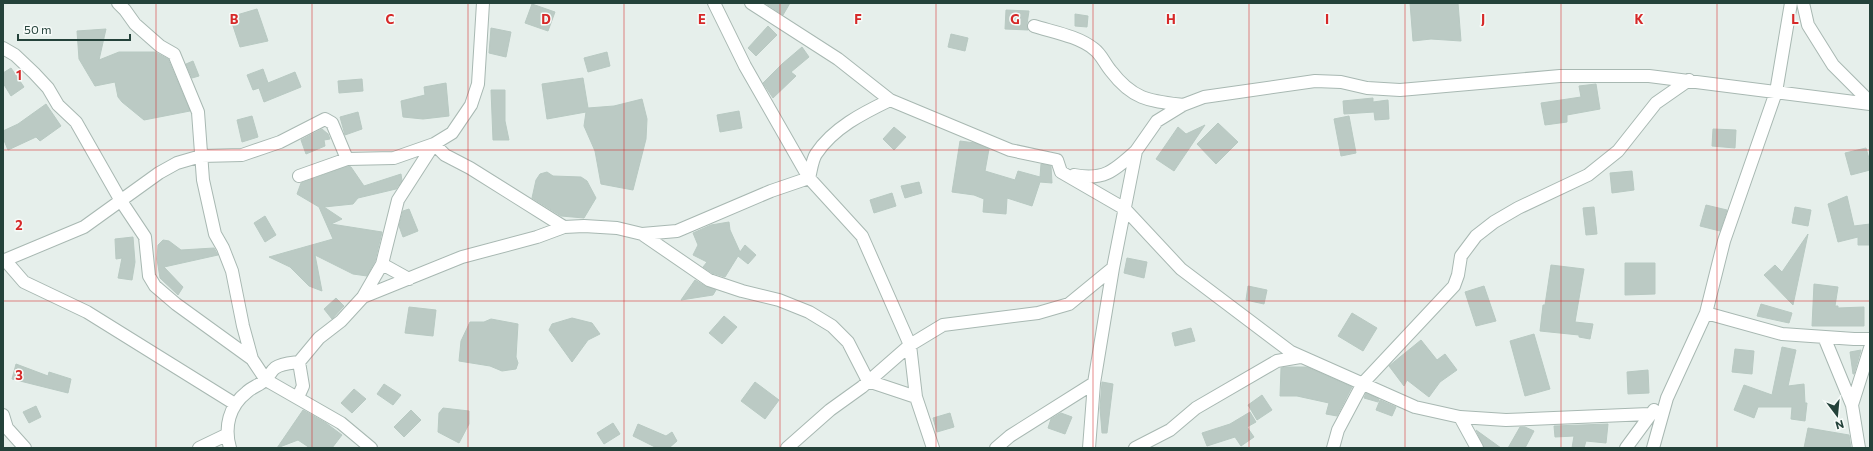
<svg xmlns="http://www.w3.org/2000/svg" width="1873" height="451" viewBox="0 0 1873 451" font-family="Commissioner,sans-serif">
  <rect width="100%" height="100%" fill="#e6efeb"/>
  <path fill="#bbcac4" stroke="#b8c9c2" d="M765 3H790L783 15Z
    M1410 3H1458L1461 41 1431 39 1413 41Z
    M532 4 555 12 548 31 525 23Z
    M257 9 268 41 240 47 230 17Z
    M1006 10 1029 11 1027 24 1028 30 1005 29Z
    M1075 14 1088 16 1087 27 1075 26Z
    M768 26 777 35 756 56 748 48Z
    M491 28 511 32 506 57 489 53Z
    M106 29 99 60 119 52H155L168 59 190 111 144 120 122 102 118 97 115 82 95 86 79 59 77 31Z
    M951 34 968 38 965 51 948 47Z
    M802 47 809 57 791 72 796 76 773 98 763 83 782 64Z
    M607 52 610 66 588 72 584 58Z
    M193 61 199 76 192 78 186 64Z
    M11 68 24 87 11 96 3 83V73Z
    M263 69 268 83 295 72 301 87 264 102 259 88 253 90 247 75Z
    M583 78 588 108 614 106 642 99 647 119 646 139 633 190 601 184 595 151 584 126 586 112 547 119 542 84Z
    M362 79 363 91 339 93 338 81Z
    M446 83 449 116 423 119 403 117 401 101 425 95 424 87Z
    M1596 84 1600 109 1567 115V122L1545 125 1541 103 1581 97 1579 86Z
    M491 90H505V121L509 140H493Z
    M1373 98V102L1388 100 1389 119 1375 120 1374 112 1344 114 1343 101Z
    M46 104 61 126 40 141 36 137 8 150 3 138V131L18 124Z
    M739 111 742 128 720 132 717 115Z
    M358 112 362 129 345 135 340 117Z
    M252 116 258 137 242 142 237 120Z
    M1349 116 1356 153 1341 156 1334 119Z
    M1218 123 1238 142 1216 164 1197 144Z
    M1205 125 1174 171 1156 159 1178 127 1186 134Z
    M894 127 906 137 894 150 883 139Z
    M322 129 328 134 330 139 324 140 325 146 306 154 301 140Z
    M1713 129 1736 130 1735 148 1712 146Z
    M960 141 975 143 989 149 985 171 1015 180 1018 171 1040 177 1041 164 1051 166 1052 183 1040 182 1032 206 1007 198 1006 214 983 212 984 199 974 195 952 192Z
    M1866 148 1870 162V170L1851 175 1845 153Z
    M348 166 351 167 364 186 401 174 402 181 396 189 358 198 353 204 324 207 342 219 331 224 382 232 375 261 367 276 353 274 315 255 322 291 309 286 290 267 269 257 333 239 319 207 297 194 301 183Z
    M1632 171 1634 190 1612 193 1610 173Z
    M547 172 553 176 581 177 587 181 596 198 584 218 561 216 532 198 536 180 540 174Z
    M919 182 922 193 905 198 901 186Z
    M892 193 896 206 874 213 870 200Z
    M1847 196 1854 226 1870 224V245H1858V237L1838 242 1828 204Z
    M1706 205 1727 210 1720 231 1700 226Z
    M1594 207 1597 234 1586 235 1583 208Z
    M1795 207 1811 210 1808 226 1792 223Z
    M409 209 418 231 403 237 399 226 403 211Z
    M265 216 276 235 265 242 254 223Z
    M729 222 730 230 740 252 745 245 756 255 748 264 738 256 725 277 712 273 703 267 707 262 693 255 698 245 693 233 711 225Z
    M1808 234 1793 305 1764 275 1775 265 1782 272Z
    M133 237 135 262 132 280 118 278 122 258 116 259 115 239Z
    M163 240 169 241 181 250 214 248 218 255 164 267 183 287 178 295 160 278 157 259 158 245Z
    M1127 258 1147 262 1144 278 1124 273Z
    M1625 263H1655V294L1625 295Z
    M1551 265 1584 269 1575 322 1593 324 1590 339 1579 337V335L1540 331 1543 305H1545Z
    M695 280 705 286 716 290 713 295 681 300Z
    M1814 284 1838 287 1835 306H1838V308L1864 307V326H1812Z
    M1248 286 1267 290 1264 304 1246 300Z
    M1484 286 1496 321 1476 326 1465 292Z
    M336 298 344 306 332 319 324 309Z
    M1761 304 1792 313 1789 323 1757 316Z
    M409 307 436 310 433 336 405 333Z
    M1352 313 1377 328 1363 351 1338 336Z
    M724 316 737 327 722 344 709 333Z
    M572 318 592 323 600 334 588 340 572 362 549 330 552 324Z
    M491 319 518 324 516 357 518 363 516 369 502 371 490 366 459 361 461 341 470 322H484Z
    M1191 328 1195 341 1175 346 1172 333Z
    M1534 334 1550 389 1525 396 1510 341Z
    M1421 340 1437 360 1445 354 1457 370 1440 382 1429 397 1407 380 1404 386 1389 366Z
    M1782 347 1796 350 1788 386 1804 384 1805 403H1807L1805 421 1791 419 1792 407H1758L1754 418 1734 410 1744 385 1772 395Z
    M1735 349 1754 351 1752 374 1732 372Z
    M1861 350 1854 374H1853L1850 352Z
    M16 364 48 376 49 372 71 379 68 393 12 379Z
    M1286 367H1307L1352 387 1337 416 1326 414 1329 403 1297 396H1280L1281 368Z
    M1648 370 1649 393 1628 394 1627 372Z
    M755 382 779 400 765 419 741 401Z
    M1102 382 1113 384 1107 433H1102L1100 408Z
    M384 384 401 395 393 405 377 394Z
    M354 389 366 399 352 413 341 403Z
    M1366 393 1379 399 1378 402 1364 398Z
    M1262 395 1272 410 1257 420 1248 405Z
    M1380 400 1396 407 1392 416 1376 410Z
    M36 406 41 417 29 423 23 412Z
    M443 408 469 411V424L459 443 438 432 439 413Z
    M303 410 326 423 342 435 332 448H310L298 440 277 448Z
    M411 410 421 420 404 437 394 427Z
    M1250 412 1256 422 1247 427 1254 437 1241 446 1235 437 1207 446 1202 433 1230 424Z
    M950 413 954 427 937 432 933 418Z
    M1061 413 1072 417 1065 434 1048 428 1051 419Z
    M613 423 620 434 604 444 597 433Z
    M638 424 666 436 672 432 677 441 669 448H657L633 436Z
    M1608 424 1606 443 1586 441 1584 448H1572L1574 436 1555 437 1554 426Z
    M1520 427H1525L1534 431 1525 448H1508Z
    M1808 428 1849 435 1851 448H1804Z
    M1476 430 1501 448H1484Z"/>
  <g fill="none" stroke-linecap="round" stroke-linejoin="round">
    <g stroke="#a8b8b2" stroke-width="14">
      <path id="street" d="M118 3 125 10 135 24 160 46 174 54 198 112 203 180 215 234 223 248 232 271 243 326 252 359
        M714 3 745 66 809 178 862 236 910 345 916 397 933 448
        M751 3 838 59 890 100 1010 150 1057 160 1061 172 1125 209 1181 269 1291 352 1415 407 1460 417 1506 420 1649 414
        M1803 3 1808 25 1833 65 1870 102
        M1034 26C1053 32 1078 36 1094 49 1101 54 1105 64 1111 71 1133 100 1150 101 1183 105
        M3 48 15 55 34 73 48 88 58 105 76 122 121 201 145 237 149 276 155 286 176 304 252 359 266 380 341 423 371 448
        M1074 175C1104 181 1115 170 1136 151
        M299 176 347 159 394 158 434 144 445 155 470 168 564 227 584 226 617 228 642 234 677 231 771 191 809 178C811 171 812 160 816 154 833 128 863 113 890 100
        M642 234 709 280 742 291 779 300 809 312 832 326 848 342 868 381 916 397
        M3 260H5L24 282 87 312 235 404
        M5 260 84 227 159 173 177 163 201 156 242 155 280 142 325 119 332 123 347 159
        M382 264 409 279
        M363 297 462 257 537 237 564 227
        M1706 313 1782 334 1854 339H1870
        M1824 337 1852 405 1859 448
        M298 397 303 386 299 362
        M1852 405 1870 348
        M3 415 7 428 25 448
        M1460 417 1477 448
        M199 448 226 435
        M230 448C224 427 229 406 247 392 252 387 260 385 265 380 269 377 271 371 275 368 282 363 291 363 299 362L319 338 341 321 363 297 382 264 398 200 434 144 452 133 471 105 478 84 483 3
        M787 448 830 410 862 387 910 345 943 325 1038 313 1069 304 1113 268
        M996 448 1010 436 1094 383
        M1089 448 1094 383 1113 268 1136 151 1157 121 1183 105 1204 97 1315 81 1341 82 1367 88 1400 90 1560 76H1649L1870 104
        M1135 448 1170 430 1196 408 1277 361 1300 357
        M1333 448 1338 430 1363 383 1454 286 1458 275 1461 256 1476 236 1494 222 1518 208 1588 175 1618 151 1656 103 1689 80
        M1626 448 1654 410
        M1653 448 1667 398 1706 313 1724 241 1776 92 1791 3"/>
    </g>
    <use href="#street" stroke="#fff" stroke-width="12"/>
  </g>
  <path fill="none" stroke="#d62828" stroke-width="1" stroke-opacity="0.55" d="M156 3V448M312 3V448M468 3V448M624 3V448M780 3V448M936 3V448M1093 3V448M1249 3V448M1405 3V448M1561 3V448M1717 3V448M3 150H1870M3 301H1870"/>
  <g font-size="13" text-anchor="middle" font-weight="bold" fill="#d62828" stroke="#f7fbf9" stroke-width="3" stroke-linejoin="round" paint-order="stroke">
    <text x="234" y="24">B</text>
    <text x="390" y="24">C</text>
    <text x="546" y="24">D</text>
    <text x="702" y="24">E</text>
    <text x="858" y="24">F</text>
    <text x="1015" y="24">G</text>
    <text x="1171" y="24">H</text>
    <text x="1327" y="24">I</text>
    <text x="1483" y="24">J</text>
    <text x="1639" y="24">K</text>
    <text x="1795" y="24">L</text>
    <text x="19" y="80">1</text>
    <text x="19" y="230">2</text>
    <text x="19" y="380">3</text>
  </g>
  <rect width="1873" height="451" fill="none" stroke="#24423a" stroke-width="8"/>
  <g transform="translate(1837 415) rotate(164)" stroke="#f7fbf9" stroke-width="3" paint-order="stroke">
  <path d="M0-3L7 15L0 10L-7 15Z" fill="#24423a"/>
  <text y="-6" font-size="11" font-weight="bold" text-anchor="middle" fill="#24423a">N</text>
  </g>
  <path d="M18 34v6h112v-6" fill="none" stroke="#24423a" stroke-width="2"/>
  <text x="24" y="34" font-size="12" fill="#24423a" stroke="#f7fbf9" stroke-width="3" paint-order="stroke">50 m</text>
</svg>
